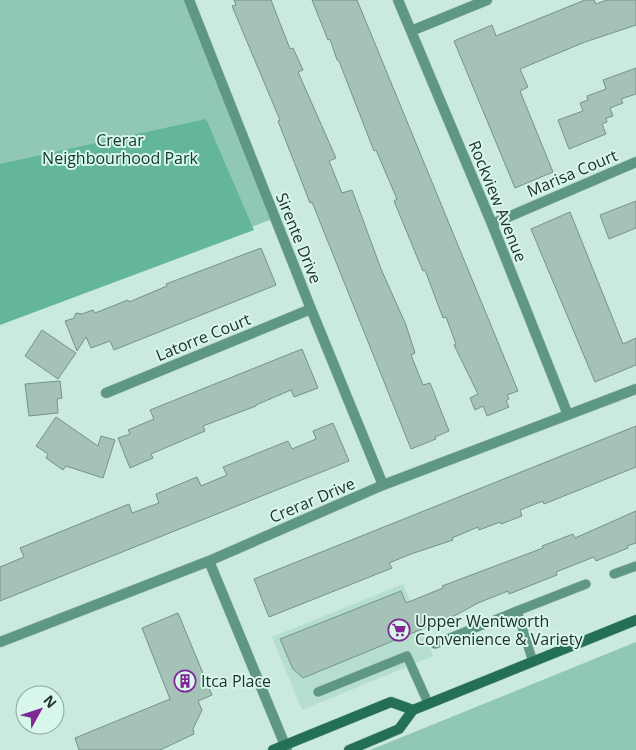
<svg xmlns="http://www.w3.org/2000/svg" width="636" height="750" viewBox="0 0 636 750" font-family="'Open Sans',sans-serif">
  <rect width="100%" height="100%" fill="#c9eadd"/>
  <path fill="#b6decf" d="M403 584 433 656 302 710 272 637Z"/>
  <path fill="#91c8b3" d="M0 0H189L275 218 0 324Z
    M636 642V750H370Z"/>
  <path fill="#64b699" d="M206 119 254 230 0 325V164Z"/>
  <path fill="#a4c3b6" stroke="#759387" d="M234 0H271L290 49 293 48 303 70 298 72 336 158 329 161 342 193 352 190 381 269 406 325 415 353 411 355 423 385 430 383 449 431 435 437 436 439 411 449 312 202 310 203 300 177 278 121 280 120 232 6 236 5Z
    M312 0H357L518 391 507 395 509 399 506 401 509 407 487 416 483 406 475 410 470 398 478 394 454 345 456 344 446 317 443 318 425 270 423 271 415 252 394 201 397 199 376 150 374 151 339 61 337 60 330 39 328 40Z
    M585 0H594L596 4 607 0H636V25L585 42 520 69 528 87 520 91 553 172 515 188 454 41 492 25 496 36Z
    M636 68V94L621 99 623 103 610 108 613 116 606 118 607 122 602 124 606 134 569 149 558 120 583 111 580 103 588 100 587 96 606 89 603 80Z
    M636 201V228L609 239 600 215Z
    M570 212 623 344 636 338V365L595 382 531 229Z
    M261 248 276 285 114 350 110 341 91 348 86 337 77 351 65 321 74 318 76 313 82 314 93 310 95 313 128 300 129 302 167 286 166 284Z
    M42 330 76 353 58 379 25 356Z
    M302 349 318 388 294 397 291 390 256 405V406L203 426 205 431 151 454 153 458 130 468 118 438 130 434 128 430 154 419 150 410Z
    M60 381 62 398 57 399 58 413 29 416 25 384Z
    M56 417 98 446 101 436 115 440 103 478 66 466 63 470 46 458 48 454 36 446Z
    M333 423 349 461 0 601V567L24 557 20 548 129 504 132 513 159 503 156 494 197 477 201 486 227 475 223 467 288 441 292 449 316 439 313 431Z
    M636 426V467L544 504 543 501 520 510 522 516 501 524 500 522 479 530 478 527 452 538 453 540 411 554 389 563 392 568 269 617 254 579Z
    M636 511V543L627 546 628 548 596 561 594 557 556 572 557 575 509 594 508 591 478 603 456 615 303 678 293 669 280 639 401 591 406 603 443 588 442 586 543 548 542 546 573 534 575 538Z
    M178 613 212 695 198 701 202 710 193 729 194 734 160 750H79L75 738 170 699 142 628Z"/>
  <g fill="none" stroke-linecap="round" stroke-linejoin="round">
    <g stroke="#a8c5b9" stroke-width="10">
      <path id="lane" d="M614 574 636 566
        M517 611 586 584
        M435 644 517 611 533 662
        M318 692 407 656 428 703"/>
    </g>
    <g stroke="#a8c5b9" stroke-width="11">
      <path id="street" d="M189 0 311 309 383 485
        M398 0 492 224 568 415
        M411 31 487 0
        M492 224 636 162
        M106 393 311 309
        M209 561 287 750
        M0 642 209 561 383 485 636 389"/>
    </g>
    <g stroke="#a8c5b9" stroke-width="11">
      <path id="secondary" d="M273 750 391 702 413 710
        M349 750 399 729 413 710 636 620"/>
    </g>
    <use href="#lane" stroke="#5e9782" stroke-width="9"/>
    <use href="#street" stroke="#5e9782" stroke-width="10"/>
    <use href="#secondary" stroke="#246f58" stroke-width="10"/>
  </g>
  <defs>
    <g id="supermarket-ring" transform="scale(1.125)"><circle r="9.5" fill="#d6f7ea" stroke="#802895" stroke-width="1.5"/><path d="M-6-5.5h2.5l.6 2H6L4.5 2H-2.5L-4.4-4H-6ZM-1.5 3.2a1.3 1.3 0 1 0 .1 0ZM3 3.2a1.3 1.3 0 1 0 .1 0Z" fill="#802895"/></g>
    <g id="building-ring" transform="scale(1.125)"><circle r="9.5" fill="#d6f7ea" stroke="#802895" stroke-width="1.5"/><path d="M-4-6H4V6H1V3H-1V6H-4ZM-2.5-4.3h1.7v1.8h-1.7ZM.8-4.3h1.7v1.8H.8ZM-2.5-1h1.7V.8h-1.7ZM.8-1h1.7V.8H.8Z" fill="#802895"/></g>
  </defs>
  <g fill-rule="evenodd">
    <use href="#supermarket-ring" x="399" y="630"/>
    <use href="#building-ring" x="185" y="681"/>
  </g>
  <g text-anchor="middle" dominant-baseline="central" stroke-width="4" stroke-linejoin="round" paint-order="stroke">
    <g font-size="16" fill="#12382c" stroke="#d6f7ea">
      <text x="120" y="140">Crerar<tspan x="120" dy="18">Neighbourhood Park</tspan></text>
    </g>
    <g font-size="16" fill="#24302b" stroke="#d6f7ea">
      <text transform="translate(572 173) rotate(-23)">Marisa Court</text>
      <text transform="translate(498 201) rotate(68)">Rockview Avenue</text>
      <text transform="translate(299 238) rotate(68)">Sirente Drive</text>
      <text transform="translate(203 337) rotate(-22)">Latorre Court</text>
      <text transform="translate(312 500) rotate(-23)">Crerar Drive</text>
    </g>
    <g font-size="16" fill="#24302b" stroke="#d6f7ea" text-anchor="start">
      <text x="415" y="621">Upper Wentworth<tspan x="415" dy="18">Convenience &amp; Variety</tspan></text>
      <text x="201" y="681">Itca Place</text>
    </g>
  </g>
  <g transform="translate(40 710) rotate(50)"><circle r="24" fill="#d6f7ea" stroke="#8fa79e"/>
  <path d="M0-4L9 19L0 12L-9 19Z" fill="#802895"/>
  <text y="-8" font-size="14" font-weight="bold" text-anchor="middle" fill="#24302b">N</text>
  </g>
</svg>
